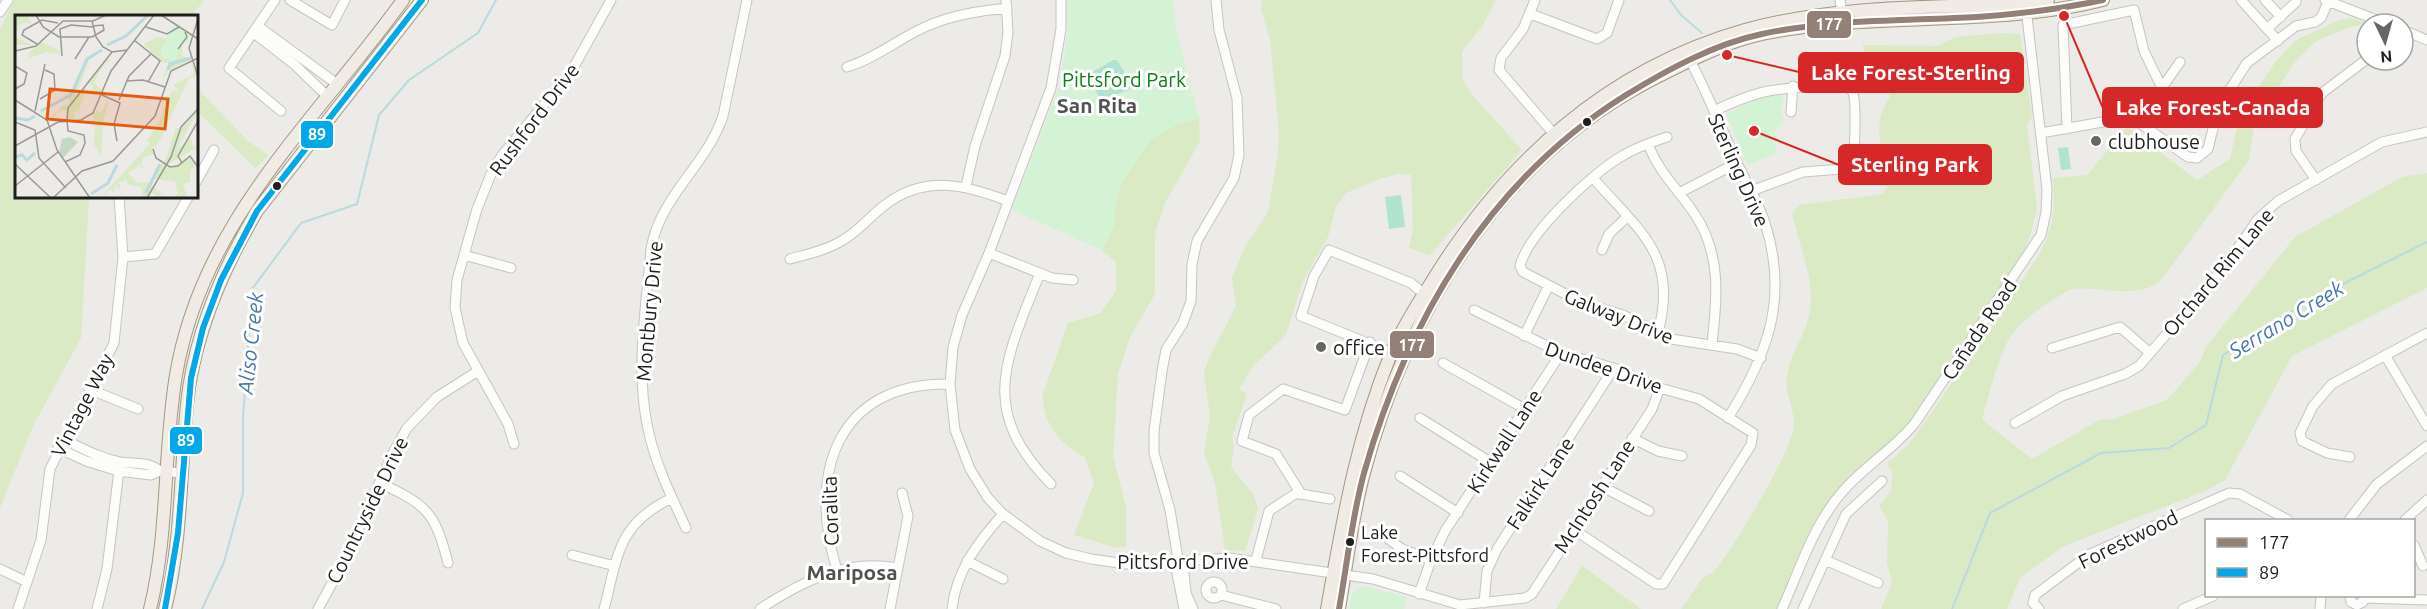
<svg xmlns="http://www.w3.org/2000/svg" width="2427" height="609" viewBox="0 0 2427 609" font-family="Ubuntu,sans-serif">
  <rect width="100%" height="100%" fill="#ecebe7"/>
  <path fill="#d9eac5" d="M14 0H204L192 16H16V196L89 197 81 338 33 426 0 508V30Z
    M1262 0H1496L1483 25 1462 52 1463 80 1474 97 1522 150 1430 255 1409 248 1413 230 1411 175 1399 174 1379 179 1346 193 1336 206 1328 237 1302 283 1286 335 1254 365 1239 389 1247 394 1232 437 1234 446 1231 467 1253 494 1258 509 1245 551 1225 550 1215 483 1204 453 1210 416 1204 373 1209 358 1236 306 1232 278 1246 245 1268 212 1278 154 1279 132 1270 39 1261 9Z
    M2352 18 2367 24 2350 27 2316 41 2294 63 2254 126 2249 160 2162 279C2140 301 2100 286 2073 289 2066 290 2058 297 2053 300 2039 308 2023 320 2013 333 2000 349 1988 398 1982 420L2032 459 2099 420 2114 419 2167 400 2200 362 2206 347 2295 237 2402 177 2427 173V288L2292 356 2225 480 2205 491 2064 546 2020 578 2007 609H1881L1892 582 1887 563 1888 521 1879 506 1891 491 1892 470 1886 464 1908 445 1928 418 2040 254C2053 228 2056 207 2053 178L2087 175 2127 127 2197 180 2230 159 2240 115 2276 61 2296 40 2340 20Z
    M2001 33 2020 34 2032 117 2027 125 2037 208 2031 233 2019 265 1904 430 1816 523 1777 609H1681C1689 599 1694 589 1702 579 1704 576 1709 575 1713 572 1730 555 1794 448 1794 425 1795 409 1784 392 1787 376 1790 355 1804 337 1809 316 1817 283 1799 246 1792 213L1799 205 1883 194 1890 181C1882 151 1870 122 1891 96L1890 84 1877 65 1865 62 1863 45 1938 46 1955 37Z
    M197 88 248 141 269 155 255 168 197 111Z
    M1199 118 1200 141 1165 203 1155 234V294L1130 337 1118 374 1113 456 1126 507V547L1117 548 1074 535 1094 483 1085 457C1060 445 1042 423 1043 394L1068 323 1101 313 1116 291V262L1102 250 1115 223V205L1121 184 1151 139 1178 124Z
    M1582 566 1636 605 1641 609H1556Z"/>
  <path fill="#d4f3d4" d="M1067 0H1173L1176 29 1199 118 1178 124 1151 139 1121 184 1115 205V223L1102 250 1012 210 1060 84 1068 30Z
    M1777 95H1782L1784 100 1780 110 1784 120 1772 137 1777 153 1748 165 1726 114 1755 100Z
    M1362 586 1406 597 1404 609H1349L1352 593Z"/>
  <path fill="#b1e4ce" d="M1113 60H1117L1132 85 1131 89 1118 94 1107 104 1103 103 1088 78 1089 74Z
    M2068 147 2071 169 2061 170 2058 148Z
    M1401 195 1405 227 1389 229 1385 197Z"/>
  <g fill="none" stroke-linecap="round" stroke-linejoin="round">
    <path stroke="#bad9e0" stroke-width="2" d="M1670 0 1681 15 1702 33
      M202 609 224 562 243 493V418L252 289 301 223 357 204 379 115 409 80 478 33 496 0
      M1952 609 1990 513 2101 453 2169 448 2206 425 2223 355 2309 301 2427 242"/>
    <g stroke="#c5c4c3" stroke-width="11">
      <path id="minor" d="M275 0 229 68 281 111
        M290 0 332 25 345 0
        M1061 0V29L1051 88 989 253 962 315 953 347 950 384 955 430 970 469 988 498 1003 514 1040 541 1066 553 1091 559 1126 564 1229 558 1373 579 1460 605 1525 598 1532 594 1652 409 1660 388
        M1535 0 1523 29 1501 58 1499 70 1553 133
        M1840 0 1842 12
        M2241 0 2278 41
        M2265 0 2281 17
        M2325 0 2387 24
        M0 12 8 0
        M1531 14 1597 39 1607 33 1619 0
        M259 27 337 84
        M2267 29 2296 2
        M2403 30 2427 40
        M254 33 295 65 327 96
        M1690 60C1707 93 1721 127 1736 160 1745 181 1758 201 1765 223 1789 298 1768 354 1728 418
        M847 67C876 58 898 39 925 27 951 15 979 11 1007 8
        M1714 111C1760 89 1776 88 1826 86 1834 86 1846 84 1852 91 1857 98 1855 155 1852 165L1842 169 1803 172 1751 191
        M1791 112 1793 86
        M2138 122 2180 62
        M2067 129 2063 25 2134 10 2144 51 2162 88
        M2041 133 2125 118 2138 122 2188 157 2197 158 2208 149 2218 108 2247 63 2296 26 2315 22 2321 18 2328 2
        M1667 137C1652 142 1637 147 1624 155 1594 171 1528 233 1520 266L1523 272 1581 302 1623 315 1671 339 1737 349 1761 358
        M1648 144C1659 173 1677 188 1694 213 1722 254 1717 298 1712 344
        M1593 178C1639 231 1679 255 1658 332
        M2316 180 2296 151 2295 139 2322 93 2367 59
        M196 182 214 150
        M966 186 975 146 1005 56 1008 32 1006 0
        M1679 193 1737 163
        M1602 250 1609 234 1627 217
        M989 253 1052 278 1073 280
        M464 255 511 268
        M123 257 155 254 189 196
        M790 259C808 254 827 250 843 240 859 231 870 216 885 205 925 174 966 185 1008 201
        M1040 273C1006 359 977 409 1051 484
        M1474 310 1561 353 1614 368 1660 388 1699 399 1753 433 1751 445 1663 584H1656L1573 529
        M1524 336 1548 287
        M2052 348 2120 327 2150 353
        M2385 355 2427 426
        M1402 357 1301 316 1314 276 1329 250 1411 283 1424 294
        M1443 363 1525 409
        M89 389 138 409
        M1420 418 1490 462
        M2015 423 2062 396 2125 374 2139 366 2226 265 2258 219 2278 201 2382 142 2427 132
        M1632 438 1658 451 1682 456
        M63 439C82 448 99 458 120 462 134 464 148 461 160 471
        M514 444 508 424 463 343 455 308 457 280 477 209 493 169 503 154 571 72 611 0
        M58 448 86 461 118 471 151 475 160 471 182 473
        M2350 457 2327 453 2302 441 2300 433 2313 406 2332 384 2427 333
        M1400 476 1458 513
        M380 483C427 505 435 512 448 563
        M1601 486 1649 511
        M1301 494 1330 499
        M2349 520 2377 484 2427 446
        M2405 520 2427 500
        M686 528C671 496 655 463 648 429 635 369 646 309 651 249 660 196 706 166 723 116L747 0
        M1386 537 1402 549 1431 560
        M2414 545 2423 566
        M572 555 615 566
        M1178 559 1175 563 1184 609
        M1256 560 1269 511 1295 494H1301L1276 454 1242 441 1249 415 1283 389 1345 410 1370 342
        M1825 560 1878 583
        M967 561 1003 579
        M0 569 27 582
        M837 570C807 475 836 382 950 384
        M1206 590a8 8 0 1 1 16 0a8 8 0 1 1-16 0Z
        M1419 594 1431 560 1445 531 1561 353
        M1221 595 1276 609
        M2350 596 2351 602 2357 605 2363 602 2364 596
        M2364 598 2427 600
        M1484 603 1487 571 1497 549 1614 368
        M18 609 41 540 50 469 114 343 123 257 119 196
        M97 609 107 569 120 462
        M318 609 342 565 392 455 407 428 437 397 478 371
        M604 609C618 556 617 524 672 498
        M760 609C801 582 847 558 897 568
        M890 609 908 516 902 493
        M952 609C956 571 978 542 1003 514
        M1193 609 1186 593 1183 562 1178 559 1170 510 1154 453V431L1162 371 1166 350 1183 323 1191 301 1192 264 1197 241 1234 178 1239 155 1237 98 1219 30 1216 0
        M1782 609C1800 569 1814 523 1844 490 1866 465 1893 450 1915 423L2041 235 2046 212 2047 189 2026 8
        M1803 609 1846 514 1882 481
        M2039 609 2033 603 2035 595 2090 554 2229 493 2240 494 2288 520
        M2183 609 2213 596
        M2320 609 2321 596"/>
    </g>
    <g stroke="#a39883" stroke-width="14">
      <path id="major" d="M150 609C169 532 163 453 176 375 202 220 315 122 403 0
        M165 609C182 542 180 473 187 404 194 335 222 270 257 211L422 0
        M1327 609C1343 520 1356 440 1390 356 1401 330 1416 306 1431 283 1504 163 1607 69 1745 30 1835 5 1932 7 2026 4L2048 0
        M1339 609C1347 563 1352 517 1364 473 1406 313 1499 160 1649 81 1685 63 1722 43 1762 34 1874 11 1992 28 2103 0"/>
    </g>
    <use href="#minor" stroke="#fcfcfb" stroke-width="9"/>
    <use href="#major" stroke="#f0ebe4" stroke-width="12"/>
    <g stroke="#fff" stroke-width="10">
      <path id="bus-1" d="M1339 609C1347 564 1352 517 1364 473 1407 321 1489 180 1626 95 1667 70 1714 44 1762 34 1832 19 1905 21 1977 17 2020 14 2061 9 2103 0"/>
    </g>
    <g stroke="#fff" stroke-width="10">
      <path id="bus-2" d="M165 609 178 533 191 378 203 328 221 280 257 211 422 0"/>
    </g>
    <use href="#bus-1" stroke="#938177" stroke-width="6"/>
    <use href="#bus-2" stroke="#02a8e7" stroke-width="6"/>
  </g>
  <g fill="#1e1e1e" stroke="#fff" stroke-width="2">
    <circle cx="1587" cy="122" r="5"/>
    <circle cx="277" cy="186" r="5"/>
    <circle cx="1350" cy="542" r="5"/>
  </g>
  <g fill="#666664" stroke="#fff" stroke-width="2">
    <circle cx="2096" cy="141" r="6"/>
    <circle cx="1321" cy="347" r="6"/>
  </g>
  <g text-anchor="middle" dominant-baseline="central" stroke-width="6" stroke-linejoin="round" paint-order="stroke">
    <g font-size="18" fill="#1e1e1e" stroke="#fff" text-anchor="start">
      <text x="1361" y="532">Lake<tspan x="1361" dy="23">Forest-Pittsford</tspan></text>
    </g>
    <g font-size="20" fill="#0b7e14" stroke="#fff">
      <text x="1124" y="79">Pittsford Park</text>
    </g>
    <g font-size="20" fill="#1e1e1e" stroke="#fff">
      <text transform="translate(534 119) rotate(-53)">Rushford Drive</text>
      <text transform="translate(1739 170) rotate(66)">Sterling Drive</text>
      <text transform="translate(2218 272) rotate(-50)">Orchard Rim Lane</text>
      <text transform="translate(649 311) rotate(-85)">Montbury Drive</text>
      <text transform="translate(1619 316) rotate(22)">Galway Drive</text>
      <text transform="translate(1979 329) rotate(-56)">Cañada Road</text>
      <text transform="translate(1604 367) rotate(19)">Dundee Drive</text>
      <text transform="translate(82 405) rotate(-63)">Vintage Way</text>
      <text transform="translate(1504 441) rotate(-57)">Kirkwall Lane</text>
      <text transform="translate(1540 483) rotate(-57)">Falkirk Lane</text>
      <text transform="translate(1594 496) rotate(-57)">McIntosh Lane</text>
      <text transform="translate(367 510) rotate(-64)">Countryside Drive</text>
      <text transform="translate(830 511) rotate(-92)">Coralita</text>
      <text transform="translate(2128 539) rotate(-26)">Forestwood</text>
      <text x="1183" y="561">Pittsford Drive</text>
    </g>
    <g font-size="20" fill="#1e1e1e" stroke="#fff" text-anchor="start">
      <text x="2108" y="141">clubhouse</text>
      <text x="1333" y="347">office</text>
    </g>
    <g font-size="21" font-weight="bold" fill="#515151" stroke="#fff">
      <text x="1097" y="105">San Rita</text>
      <text x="852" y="572">Mariposa</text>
    </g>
    <g font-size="21" font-style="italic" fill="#4778a7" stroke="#fff">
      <text transform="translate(2286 319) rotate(-31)">Serrano Creek</text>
      <text transform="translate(250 343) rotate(-84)">Aliso Creek</text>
    </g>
  </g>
  <g transform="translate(15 15)">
    <rect width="183" height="183" fill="#ecebe7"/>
    <path d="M0 0H12L17 10 10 7 4 10 0 22 17 30H0ZM142 22 152 24 146 40 150 44H160L167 27V40L175 45 156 55 155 50 146 71 153 48 146 47 129 29ZM26 27 44 35 45 39 31 37 15 43 14 38ZM72 41 75 43 60 83 68 73 77 75 78 70 71 68 92 44 96 46 90 48 79 67 88 77 70 78 64 96 59 97 60 104H52V96H44L39 102 35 103 47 91 54 89 53 83 28 96 30 101 24 97 55 77ZM176 48 182 60 174 63 143 129 137 134 139 139 128 143 126 150 129 152 127 155 125 150 113 158 123 168 135 167 151 143 161 113 166 114 183 95 161 136 175 123 178 131 183 132 152 150 156 153 174 141 181 150 175 155V167L168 169 172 183H160L163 179 160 166 139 164 136 172 147 177 143 182 138 178 127 183V172L114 170 110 163 109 167H103L106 171 104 174 108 180 103 174 102 168 98 178 96 174 85 183 135 129 132 126 142 111 138 105 143 110 152 84 158 75 165 78 159 70 179 59ZM93 82V91L89 102 86 141 79 129 80 108 75 114 79 104 77 100 82 95 86 99Z" fill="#d9eac5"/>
    <path d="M55 122 63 127 48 143 44 137 47 124Z" fill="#c5d8c5"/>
    <path d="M160 7 175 20 173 27H167L160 46 155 47 145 36Z" fill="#d4f3d4"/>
    <path fill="none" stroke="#bad9e0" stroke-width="3" d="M92 30 111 21 133 0M153 55 155 49 176 43M26 96 56 80 72 44 87 35M0 103 13 105 20 101M0 142 7 140 12 145 20 138M131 178 145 149M76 179 93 168 102 150"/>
    <path fill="none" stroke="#9a9997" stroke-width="1.5" d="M21 0 28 12 44 22H77L89 15 88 10 78 11M146 0 183 24M183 4 174 33 183 62M77 6 81 22 88 32 97 37 112 35M131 12 152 19 164 12M119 25 145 46 133 67M22 29 7 20 9 15 27 5 43 8M163 34 172 22 170 17M0 36 21 31 48 6H78L91 0M47 41 45 14 56 10 78 12M60 44 74 22M0 51 12 58 9 69 0 74M111 66 128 65 150 72M87 80 105 88 99 109 102 126M25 84 40 75 39 59 30 55M0 85 32 105 42 135 75 183M104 85 114 61 136 39M20 96 30 49M52 105 53 93 97 37M0 107 20 115 24 143 51 173M0 131 43 107 66 105 78 98 96 56 139 0M138 134 141 143 155 152 163 151 175 141 183 152M50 147 65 140 70 128 69 120 53 116 52 105M167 148 163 141 183 106M0 149 36 183M0 171 43 137M38 183 67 156 98 146 140 101 156 56 183 43M132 183 156 142 166 112 183 94"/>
    <path fill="#e8590c" fill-opacity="0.15" stroke="#e8590c" stroke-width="3" d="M35 74 153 84 150 114 32 104Z"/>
    <rect width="183" height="183" fill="none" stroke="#1e1e1e" stroke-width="3"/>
  </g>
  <path fill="none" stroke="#d62828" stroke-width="2" d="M1727 55L1799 72M2064 16L2103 108M1754 131L1839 165"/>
  <g fill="#d62828" stroke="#fff" stroke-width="2">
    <circle cx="1727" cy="55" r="6"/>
    <circle cx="2064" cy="16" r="6"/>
    <circle cx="1754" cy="131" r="6"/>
  </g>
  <g fill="#d62828" stroke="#d62828" stroke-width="2">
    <rect x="1799" y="53" width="224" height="39" rx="6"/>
    <rect x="2103" y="88" width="219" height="39" rx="6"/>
    <rect x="1839" y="145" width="152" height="39" rx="6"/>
  </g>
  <g font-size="21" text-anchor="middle" font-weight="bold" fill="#fff">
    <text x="1911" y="80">Lake Forest-Sterling</text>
    <text x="2213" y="115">Lake Forest-Canada</text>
    <text x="1915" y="172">Sterling Park</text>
  </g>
  <g stroke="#fff" stroke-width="2">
    <rect x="1806" y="10" width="46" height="29" rx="6" fill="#938177"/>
    <rect x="300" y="120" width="34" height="29" rx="6" fill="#02a8e7"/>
    <rect x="1389" y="330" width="46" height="29" rx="6" fill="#938177"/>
    <rect x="169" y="426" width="34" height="29" rx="6" fill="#02a8e7"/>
  </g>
  <g font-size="16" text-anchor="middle" font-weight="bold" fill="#fff">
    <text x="1829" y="30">177</text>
    <text x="317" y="140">89</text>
    <text x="1412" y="351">177</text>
    <text x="186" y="446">89</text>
  </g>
  <rect x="2205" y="519" width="210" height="78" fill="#ffffff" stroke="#a5a5a5" stroke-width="1.5"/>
  <rect x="2217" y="538" width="30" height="9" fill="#938177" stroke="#a5a5a5" stroke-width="1.5"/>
  <text x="2259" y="549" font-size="18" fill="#1e1e1e">177</text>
  <rect x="2217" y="568" width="30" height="9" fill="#02a8e7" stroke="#a5a5a5" stroke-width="1.5"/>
  <text x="2259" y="579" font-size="18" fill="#1e1e1e">89</text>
  <g transform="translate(2385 42) rotate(175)"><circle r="28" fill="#ffffff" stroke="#a5a5a5" stroke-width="1.5"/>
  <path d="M0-4.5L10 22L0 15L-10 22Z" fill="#666664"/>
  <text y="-9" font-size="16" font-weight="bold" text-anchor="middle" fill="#1e1e1e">N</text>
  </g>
</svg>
